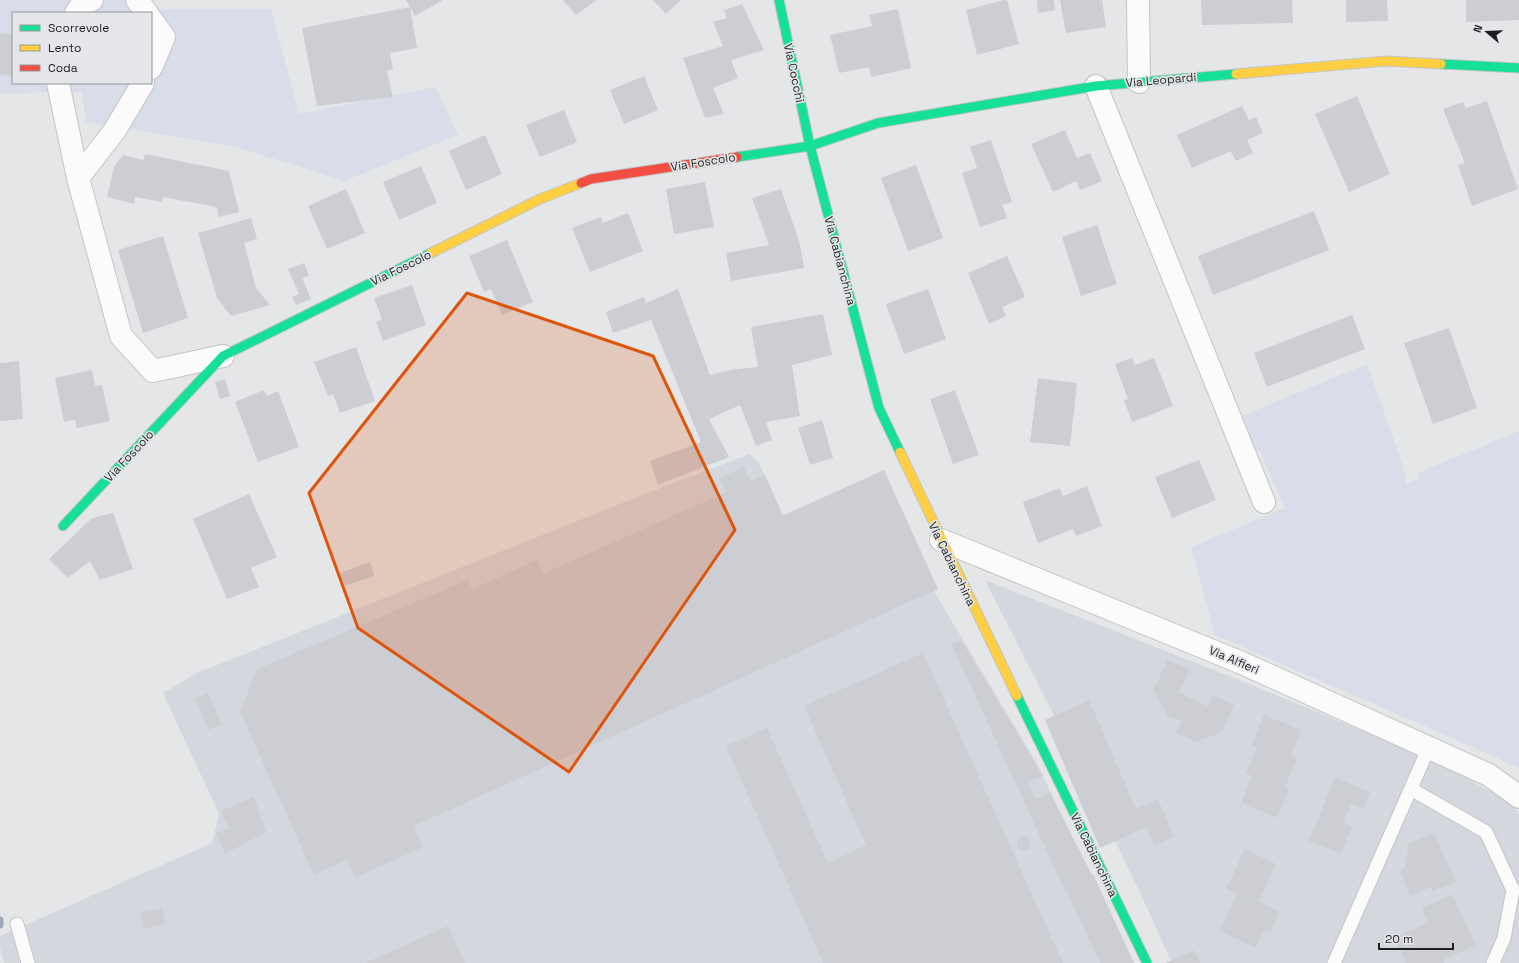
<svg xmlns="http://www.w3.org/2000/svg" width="1519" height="963" viewBox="0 0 1519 963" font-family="'Space Grotesk',sans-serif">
  <rect width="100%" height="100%" fill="#e5e6e8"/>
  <path fill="#d5d7de" d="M750 454 759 463 783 515 876 474 929 583 1036 762 1110 915 1131 963H4L0 947V936L212 843 219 814 163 693 197 673 650 492Z
    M985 580 1247 683 1433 760 1513 804 1519 815V963H1172L1143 899 1069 745Z"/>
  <path fill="#d8dde9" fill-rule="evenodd" d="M0 0H145L146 9H271L299 114 435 87 458 135 344 181 237 147 86 122 82 92 0 93ZM13 13H151V83H13Z
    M1367 364 1401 460 1407 484 1420 478 1418 473 1519 431V768L1443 734 1215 635 1191 547 1285 508 1260 451H1246L1232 420Z"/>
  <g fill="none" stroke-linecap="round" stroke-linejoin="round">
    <path stroke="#9fa8ba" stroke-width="7" d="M0 920V925"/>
  </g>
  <path fill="#ccced4" d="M406 0H443L415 16Z
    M563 0H597L576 15Z
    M653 0H681L666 14Z
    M1004 0H1007L1019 44 977 55 966 10Z
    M1037 0H1054L1055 10 1038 13Z
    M1060 0H1102L1106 27 1066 33Z
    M1201 0H1292L1293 23 1202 25Z
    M1346 0H1387L1388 21 1346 22Z
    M1466 0H1519V20L1466 22Z
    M742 4 764 50 731 60 738 78 713 88 724 114 705 118 683 58 723 46 713 22 727 18 724 10Z
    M410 7 417 48 390 53 393 69 387 71 393 97 317 106 302 28Z
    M898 9 911 68 871 77 869 67 839 73 830 35 872 26 869 15Z
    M0 33 13 35 12 76 0 74Z
    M644 76 658 110 624 124 610 90Z
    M1357 96 1390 174 1349 192 1315 114Z
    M1487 101 1518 189 1472 206 1458 165 1465 163 1443 109 1463 102 1466 108Z
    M1242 106 1249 120 1256 117 1263 133 1247 140 1253 153 1236 161 1231 151 1192 168 1177 135Z
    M564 110 577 142 540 157 526 125Z
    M1065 130 1077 158 1090 153 1102 181 1080 190 1076 181 1053 192 1031 144Z
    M485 135 502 174 466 190 449 151Z
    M991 140 1012 202 1002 205 1007 218 980 227 962 173 977 168 970 147Z
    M145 154 229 171 239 212 218 217 217 207 163 197 162 202 135 197 134 204 107 197 114 167 123 155 143 160Z
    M916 165 943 238 908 251 881 178Z
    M421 166 437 203 399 220 383 182Z
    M705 182 714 227 674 234 666 189Z
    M346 189 365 233 327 249 308 206Z
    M781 189 800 244 804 268 731 281 726 253 769 245 752 198Z
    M1314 211 1329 250 1213 295 1198 256Z
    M628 213 643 251 590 272 572 228 601 217 603 223Z
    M251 218 257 239 244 243 256 288 270 305 231 316 217 298 198 233Z
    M1097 225 1117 284 1081 296 1062 237Z
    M163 236 188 318 143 333 118 250Z
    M507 240 533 302 502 315 491 289 484 292 469 256Z
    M1007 256 1025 297 1002 307 1006 316 989 324 968 273Z
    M304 263 309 276 302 278 311 299 296 305 292 297 299 294 288 269Z
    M412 285 426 325 383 341 376 322 382 319 374 298Z
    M678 289 710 375 730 370 758 367 751 327 823 314 832 355 792 365 800 416 766 422 772 440 756 446 740 405 709 419 729 457 658 485 650 461 701 442 651 320 613 333 606 312 644 297 646 303Z
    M928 289 946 339 904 354 886 304Z
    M1352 315 1365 349 1267 387 1254 353Z
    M1449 328 1477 408 1433 424 1404 343Z
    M356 347 375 401 340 413 333 394 328 396 314 362Z
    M1132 358 1135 365 1154 358 1173 406 1132 422 1124 400 1128 399 1115 364Z
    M19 361 23 419 0 421V363Z
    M92 370 95 386 102 385 110 421 77 428 75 420 64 422 55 378Z
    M1038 378 1077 383 1070 446 1030 442Z
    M225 379 230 396 220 399 215 382Z
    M264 390 267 396 278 391 299 447 258 462 235 402Z
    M955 390 979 455 953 464 930 399Z
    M822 420 833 458 810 465 798 428Z
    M1199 460 1216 500 1172 518 1155 477Z
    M744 467 750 481 765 475 783 516 884 470 938 589 414 826 423 847 355 878 347 860 314 875 240 712 257 669 468 580 472 589 537 560 543 574 726 492 719 478Z
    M1087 486 1102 526 1076 536 1073 529 1038 543 1023 502 1060 488 1063 496Z
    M249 494 277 557 251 568 259 587 227 599 193 519Z
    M113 513 133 569 100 580 90 561 68 578 49 559 92 518Z
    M370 562 374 576 344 586 340 573Z
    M961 640 1043 776 1028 782 1035 799 1050 793 1092 875 1093 874 1134 963H1100L1066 890 1065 891 952 645Z
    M923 653 1063 963H823L726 746 767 728 828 863 866 845 804 706Z
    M1167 660 1190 669 1179 693 1208 706 1212 695 1234 704 1222 732 1196 742 1176 733 1181 721 1167 715 1154 690Z
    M208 693 222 724 209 730 195 698Z
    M1089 700 1136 809 1158 799 1174 837 1154 845 1146 827 1100 848 1045 720Z
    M1264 715 1301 730 1291 755 1297 758 1285 787 1289 790 1277 818 1241 803 1252 776 1246 773 1257 747 1252 745Z
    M1335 777 1370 792 1364 809 1351 804 1343 823 1352 827 1341 854 1309 841Z
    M254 797 266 832 225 854 216 833 229 829 221 811Z
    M1434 833 1456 882 1433 891 1431 887 1410 896 1400 871 1405 868 1409 843Z
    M1017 843a7 7 0 1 1 14 0a7 7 0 1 1-14 0Z
    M1245 849 1276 864 1259 901 1279 911 1271 932 1264 930 1255 948 1220 931 1237 894 1226 889Z
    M1452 894 1476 945 1445 959 1444 963H1403L1406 962 1395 938 1428 922 1422 908Z
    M162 908 166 923 144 929 140 913Z
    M448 926 465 963H365Z
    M1194 950 1200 963H1165Z"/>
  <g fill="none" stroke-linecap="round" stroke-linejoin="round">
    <g stroke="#c3c4c5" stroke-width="15">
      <path id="lane" d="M1411 789 1486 832 1513 890 1504 938 1493 963
        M17 924 28 963
        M1334 963 1429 747"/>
    </g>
    <g stroke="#c3c4c5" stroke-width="24">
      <path id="street" d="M137 0 147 13
        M1138 0 1139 82
        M76 13 82 4 92 0
        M151 19 164 37 151 68
        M58 83 78 178 121 336 153 371 223 356
        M1096 86 1264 502
        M78 178 115 130 143 83
        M941 540 1242 663 1489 775 1519 797"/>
    </g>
    <g stroke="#c3c4c5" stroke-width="11">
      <path id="fast" d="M779 0 810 146 879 408 900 452
        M1441 64 1519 68
        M737 157 810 146 878 123 1096 86 1236 74
        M63 526 223 356 431 253
        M1017 696 1147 963"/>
    </g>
    <g stroke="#c3c4c5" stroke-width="11">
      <path id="slow" d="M1236 74 1386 61 1441 64
        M431 253 540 199 581 183
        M900 452 1017 696"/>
    </g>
    <g stroke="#c3c4c5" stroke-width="11">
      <path id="jam" d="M581 183 591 179 737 157"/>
    </g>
    <use href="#lane" stroke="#fbfbfc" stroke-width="13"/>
    <use href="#street" stroke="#fbfbfc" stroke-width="22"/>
    <use href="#fast" stroke="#16e098" stroke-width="9"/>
    <use href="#slow" stroke="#ffcf43" stroke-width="9"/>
    <use href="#jam" stroke="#f24e42" stroke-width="9"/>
  </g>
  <path fill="#de560d" fill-opacity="0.2" stroke="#de560d" stroke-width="3" stroke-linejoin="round" d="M467 293 653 356 735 530 569 772 358 628 309 493Z"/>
  <g text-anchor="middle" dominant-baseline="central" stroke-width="3.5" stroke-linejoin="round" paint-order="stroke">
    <g font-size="12" fill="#1d1e1f" stroke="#e4e6e9">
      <text transform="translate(794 73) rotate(78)">Via Cocchi</text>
      <text transform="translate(1161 80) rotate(-5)">Via Leopardi</text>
      <text transform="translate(703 162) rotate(-9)">Via Foscolo</text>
      <text transform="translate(840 261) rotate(75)">Via Cabianchina</text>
      <text transform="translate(401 268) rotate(-26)">Via Foscolo</text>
      <text transform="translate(129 456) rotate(-47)">Via Foscolo</text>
      <text transform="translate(952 564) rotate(64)">Via Cabianchina</text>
      <text transform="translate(1234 660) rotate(23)">Via Alfieri</text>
      <text transform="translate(1094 855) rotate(64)">Via Cabianchina</text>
    </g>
  </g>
  <rect x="12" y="12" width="140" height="72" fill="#e4e6e9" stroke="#949698"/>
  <rect x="20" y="25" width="20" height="6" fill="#16e098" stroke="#949698"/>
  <text x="48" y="32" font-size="12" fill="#1d1e1f">Scorrevole</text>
  <rect x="20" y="45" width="20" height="6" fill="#ffcf43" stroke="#949698"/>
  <text x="48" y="52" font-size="12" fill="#1d1e1f">Lento</text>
  <rect x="20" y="65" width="20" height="6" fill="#f24e42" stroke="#949698"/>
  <text x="48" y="72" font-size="12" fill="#1d1e1f">Coda</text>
  <g transform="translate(1487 32) rotate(289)" stroke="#e4e6e9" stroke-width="3" paint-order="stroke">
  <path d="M0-3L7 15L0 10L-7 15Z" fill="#1d1e1f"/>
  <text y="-6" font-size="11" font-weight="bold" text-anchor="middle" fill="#1d1e1f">N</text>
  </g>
  <path d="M1379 943v6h74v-6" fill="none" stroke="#1d1e1f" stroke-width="2"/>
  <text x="1385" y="943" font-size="12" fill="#1d1e1f" stroke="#e4e6e9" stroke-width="3" paint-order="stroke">20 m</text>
</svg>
